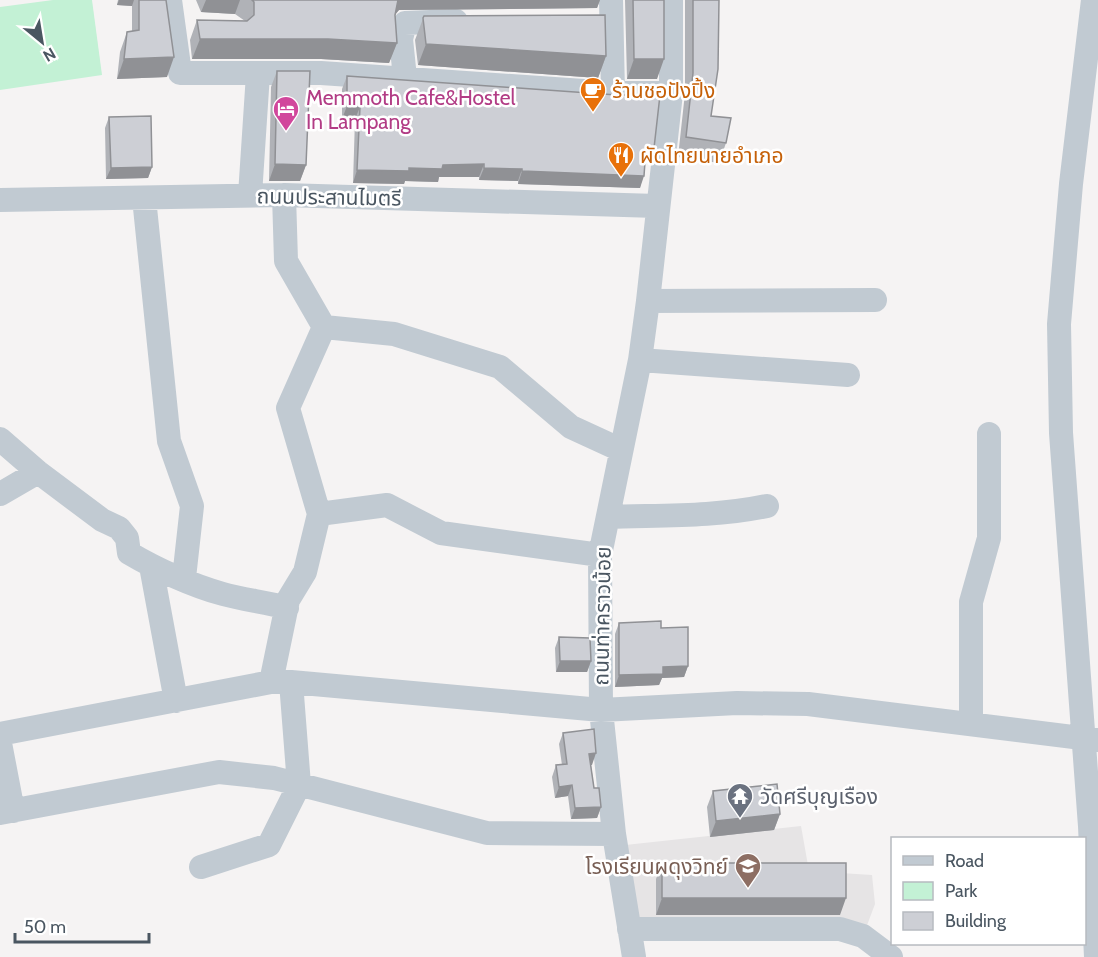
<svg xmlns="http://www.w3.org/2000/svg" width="1098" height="957" viewBox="0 0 1098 957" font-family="Cabin,'Noto Sans Thai',sans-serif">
  <rect width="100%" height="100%" fill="#f5f3f3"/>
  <path fill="#e6e4e5" d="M801 826 809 871 872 875 875 904 863 936 629 929 616 846Z"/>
  <path fill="#c3f1d5" d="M53 0H92L102 75 0 90V7Z"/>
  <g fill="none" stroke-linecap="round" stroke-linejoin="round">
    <path stroke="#c1cad2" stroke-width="24" d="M170 0 180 73H321L613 93H671
      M611 0 613 93
      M1093 0 1071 184 1059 324 1061 433 1090 826 1096 957
      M405 78 401 39 405 23 456 21
      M250 195 258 74
      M284 195 286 261 324 327 394 334 500 367 571 427 621 450
      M144 198 169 441 192 506 184 578
      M0 200 284 195 657 206
      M648 301 875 300
      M640 360 848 375
      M0 439 38 472 102 520 119 528 127 538 129 553C156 569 193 586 223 594 244 600 266 602 287 608
      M0 494 38 472
      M319 514 387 505 441 533 600 555
      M608 517C661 515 715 517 767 506
      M151 566 176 701
      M271 682 288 600 305 572 319 514 288 408 324 327
      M971 722V602L989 538V434
      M0 734 271 682H291L601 710 737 703 808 704 1098 740
      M0 743 13 811
      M0 813 219 772 274 778 487 833 614 834
      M201 867 269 845 299 785 291 682
      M629 929H840L863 936 891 957
      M634 957 614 834 601 710 600 555 640 360 648 301 671 93V0"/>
  </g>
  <path fill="#b0b2b7" d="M118 0H166L167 77 117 79 120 52 127 32 132 31V6L117 5Z
    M196 0H600L597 8 399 10 395 15 397 43 389 63 321 59H192L190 40 197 20 245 21 235 14 201 12Z
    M625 0H664L657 79H627Z
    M685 0H719L711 116 726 143 719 163 678 157 685 93Z
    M424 16 606 56 598 78 418 65 415 40Z
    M277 71 306 165 300 181H269L271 87Z
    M347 76 649 161H645L640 188 518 184V181L479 180V177H439L438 182 405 181 404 184 353 183 355 119H342V89Z
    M109 117 152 167 148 178 106 179 105 128Z
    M619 623 661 628 688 666 684 677 662 678 659 685 615 687V634Z
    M559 637 591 661 587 672H556L555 648Z
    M563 733 592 765H591L594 788 601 807 597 818 571 819 568 796 555 798 552 777 556 765H562L559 744Z
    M713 791 780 814 774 830 710 837 707 807Z
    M662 863 840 915H656V879Z"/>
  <path fill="#909195" d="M119 0H134L132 6 117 5Z
    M206 0H240L235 14 201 12Z
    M398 0H600L597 8 399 10 391 19Z
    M200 39H328L397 43 389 63 321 59H192Z
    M426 44 606 56 598 78 418 65Z
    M174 57 167 77 117 79 124 59Z
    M634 59H664L657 79H627Z
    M347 106 360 107 355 119H342Z
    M646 148H654L649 161 642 160Z
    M275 164 306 165 300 181H269Z
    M484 164 479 177H439L438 182 405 181 404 184 353 183 357 170 409 168 443 165Z
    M152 167 148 178 106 179 111 168Z
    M484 168 522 169 518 181 479 180Z
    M522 171 644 176 640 188 518 184Z
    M560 661H591L587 672H556Z
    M688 666 684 677 662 678 659 685 615 687 619 675 663 667Z
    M596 753 592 765H585L589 754Z
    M572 785 568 796 555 798 559 787Z
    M601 807 597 818 571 819 575 808Z
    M780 814 774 830 710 837 716 821Z
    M662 898H846L840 915H656Z"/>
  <path fill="#cdcfd5" stroke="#909195" stroke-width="1.5" d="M139 0H166L174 57 124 59 127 32 139 30Z
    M252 0H398L395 15 397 43 328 39H200L197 20 247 21 254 15V2Z
    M633 0H664V59H634Z
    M693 0H719L718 69 711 116 731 118 726 143 686 137 693 73Z
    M605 15 606 56 426 44 423 18 424 16Z
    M277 71H310L306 165 275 164Z
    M347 76 617 95H660L654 148H646L644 176 522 171V169L484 168V164L443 165 442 169 409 168V171L357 170 360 107 347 106Z
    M151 116 152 167 111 168 109 117Z
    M661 621V628L688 627V666L663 667V674L619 675V623Z
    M559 637 590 638 591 661H560Z
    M594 729 596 753 589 754 594 788H599L601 807 575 808 572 785 559 787 556 765 567 764 563 733Z
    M777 784 780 814 716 821 713 791Z
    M662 863H846V898H662Z"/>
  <defs>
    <g id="cafe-pin" transform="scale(1.35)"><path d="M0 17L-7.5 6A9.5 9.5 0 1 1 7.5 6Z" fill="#e8710a" stroke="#fff"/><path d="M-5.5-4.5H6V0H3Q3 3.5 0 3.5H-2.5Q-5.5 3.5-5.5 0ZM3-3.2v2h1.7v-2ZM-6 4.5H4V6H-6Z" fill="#fff"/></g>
    <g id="hotel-pin" transform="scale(1.35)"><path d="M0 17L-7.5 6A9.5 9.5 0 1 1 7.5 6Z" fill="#d1479c" stroke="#fff"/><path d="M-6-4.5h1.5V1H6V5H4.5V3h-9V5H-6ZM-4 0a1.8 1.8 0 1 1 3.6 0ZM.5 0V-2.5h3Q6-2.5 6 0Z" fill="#fff"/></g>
    <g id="restaurant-pin" transform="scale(1.35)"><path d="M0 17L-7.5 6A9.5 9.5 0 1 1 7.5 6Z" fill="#e8710a" stroke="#fff"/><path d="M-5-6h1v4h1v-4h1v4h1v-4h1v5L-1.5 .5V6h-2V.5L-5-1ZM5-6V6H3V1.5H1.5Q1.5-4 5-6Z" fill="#fff"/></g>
    <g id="temple-pin" transform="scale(1.35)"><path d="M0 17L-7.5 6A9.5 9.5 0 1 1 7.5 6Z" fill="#6b7280" stroke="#fff"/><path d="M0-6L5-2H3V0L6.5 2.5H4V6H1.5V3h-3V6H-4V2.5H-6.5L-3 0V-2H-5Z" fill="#fff"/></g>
    <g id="school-pin" transform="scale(1.35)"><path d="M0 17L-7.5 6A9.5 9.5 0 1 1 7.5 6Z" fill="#8d6e63" stroke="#fff"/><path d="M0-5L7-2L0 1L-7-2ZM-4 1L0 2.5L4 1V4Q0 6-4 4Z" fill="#fff"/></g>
  </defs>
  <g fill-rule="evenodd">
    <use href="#cafe-pin" x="593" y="90"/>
    <use href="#hotel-pin" x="286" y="109"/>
    <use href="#restaurant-pin" x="621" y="155"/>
    <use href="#temple-pin" x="740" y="796"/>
    <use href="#school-pin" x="748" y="866"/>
  </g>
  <g text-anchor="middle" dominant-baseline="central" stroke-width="5" stroke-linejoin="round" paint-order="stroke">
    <g font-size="21" fill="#c56008" stroke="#fff" text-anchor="start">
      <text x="612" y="90">ร้านชอปังปิ้ง</text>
      <text x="640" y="155">ผัดไทยนายอำเภอ</text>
    </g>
    <g font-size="21" fill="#b23c85" stroke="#fff" text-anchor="start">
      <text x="306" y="97">Memmoth Cafe&amp;Hostel<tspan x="306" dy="24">In Lampang</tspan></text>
    </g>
    <g font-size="21" fill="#4a5661" stroke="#fff">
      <text transform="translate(329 197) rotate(1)">ถนนประสานไมตรี</text>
      <text transform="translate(602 616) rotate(-89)">ถนนท่าคราวน้อย</text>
    </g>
    <g font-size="21" fill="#5b616d" stroke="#fff" text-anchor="start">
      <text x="760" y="796">วัดศรีบุญเรือง</text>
    </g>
    <g font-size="21" fill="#785e54" stroke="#fff" text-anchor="end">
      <text x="728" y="866">โรงเรียนผดุงวิทย์</text>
    </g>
  </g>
  <rect x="891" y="837" width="195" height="108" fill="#ffffff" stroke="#b7bbc0" stroke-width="1.5"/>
  <rect x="903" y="856" width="30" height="9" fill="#c1cad2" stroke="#b7bbc0" stroke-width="1.5"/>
  <text x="945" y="867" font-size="18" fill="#4a5661">Road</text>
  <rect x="903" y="882" width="30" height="18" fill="#c3f1d5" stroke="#b7bbc0" stroke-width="1.5"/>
  <text x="945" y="897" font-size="18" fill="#4a5661">Park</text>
  <rect x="903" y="912" width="30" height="18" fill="#cdcfd5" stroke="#b7bbc0" stroke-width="1.5"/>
  <text x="945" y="927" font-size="18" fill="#4a5661">Building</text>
  <g transform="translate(42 42) rotate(150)" stroke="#ffffff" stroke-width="4.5" paint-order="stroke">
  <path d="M0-4.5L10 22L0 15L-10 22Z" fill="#4a5661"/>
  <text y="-9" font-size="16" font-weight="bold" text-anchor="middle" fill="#4a5661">N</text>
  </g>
  <path d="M15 933v9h134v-9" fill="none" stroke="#4a5661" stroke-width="3"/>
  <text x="24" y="933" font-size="18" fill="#4a5661" stroke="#ffffff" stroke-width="4.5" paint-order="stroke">50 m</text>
</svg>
